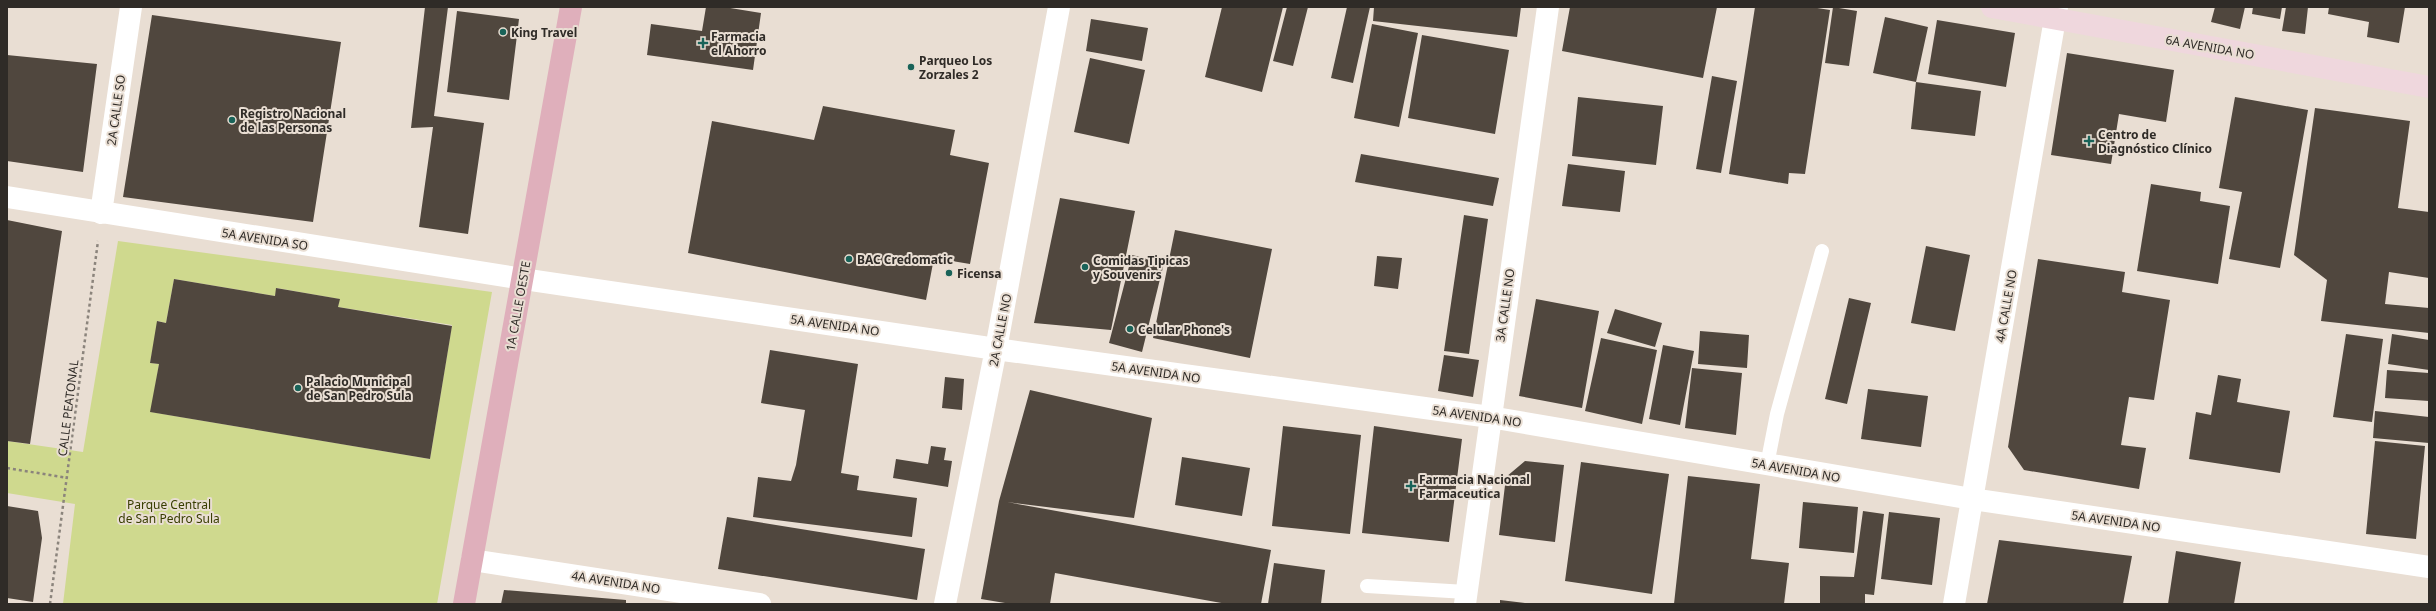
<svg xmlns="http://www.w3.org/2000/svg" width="2436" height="611" viewBox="0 0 2436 611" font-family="'Noto Sans',sans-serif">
  <rect width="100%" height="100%" fill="#e9ded3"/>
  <path fill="#cfd98e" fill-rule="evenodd" d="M118 241 492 292 437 604H63L75 504 7 493V441L83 452ZM174 279 275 296 277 288 339 299 338 307 452 325 430 459 151 412 159 364 150 363 158 321 166 323Z"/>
  <path fill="#50473e" d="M425 7H448L434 116 484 123 468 234 419 227 433 127 411 128Z
    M706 7H724L761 13 753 70 647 55 651 24 702 31Z
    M1222 7H1283L1262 92 1205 77Z
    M1287 7H1308L1293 66 1273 61Z
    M1347 7H1370L1353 83 1331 78Z
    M1374 7H1521L1517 37 1373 21Z
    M1570 7H1717L1703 78 1562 51Z
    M1755 7H1811L1830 10 1805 174 1789 173 1788 184 1729 174Z
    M1833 7 1857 11 1849 66 1825 63Z
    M2215 7H2245L2240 29 2211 22Z
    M2253 7H2282L2280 19 2252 14Z
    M2286 7H2308L2305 34 2282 31Z
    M2329 7H2405L2399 43 2367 37 2369 22 2328 14Z
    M457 11 519 19 509 100 447 92Z
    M152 15 341 42 313 222 123 197Z
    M1885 17 1928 27 1916 82 1873 73Z
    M1091 19 1148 28 1142 61 1086 51Z
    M1937 20 2015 33 2006 87 1928 74Z
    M1372 24 1418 33 1399 127 1354 118Z
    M1422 35 1509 50 1495 134 1408 118Z
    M2067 53 2174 70 2166 122 2119 114 2111 164 2051 155Z
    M7 55 97 64 83 172 7 161Z
    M1090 58 1145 70 1129 144 1074 132Z
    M1712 76 1737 81 1721 173 1696 169Z
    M1916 82 1981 91 1975 136 1911 129Z
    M1578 97 1663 106 1656 165 1572 156Z
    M2235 97 2308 110 2280 268 2229 259 2242 192 2219 188Z
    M823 106 955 130 950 155 989 163 970 264 934 258 926 300 688 253 712 121 814 140Z
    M2315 108 2410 121 2398 208 2429 212V278L2389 272 2385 304 2429 308V333L2321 321 2327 280 2294 255Z
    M1361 154 1499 178 1493 206 1355 182Z
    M1568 164 1625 171 1620 212 1562 206Z
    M2151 184 2201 192 2200 201 2230 206 2218 284 2137 271Z
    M1060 198 1135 211 1111 330 1034 323Z
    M1464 215 1488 219 1469 354 1444 351Z
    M7 220 62 231 30 444 7 441Z
    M1175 230 1272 249 1250 358 1153 338Z
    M1926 246 1970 255 1955 331 1911 323Z
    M1132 255 1164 263 1142 352 1109 343Z
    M1377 256 1402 258 1398 289 1374 286Z
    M2038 259 2125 272 2122 292 2170 300 2154 400 2129 397 2121 445 2146 448 2139 489 2024 470 2008 447Z
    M174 279 275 296 276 288 340 299 338 307 452 326 430 459 150 412 159 364 150 363 157 321 166 323Z
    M1849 298 1871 303 1847 404 1825 399Z
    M1536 299 1599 311 1582 408 1519 396Z
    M1615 309 1662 323 1655 347 1607 333Z
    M1700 331 1749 335 1747 368 1698 364Z
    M2346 334 2383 339 2372 422 2333 417Z
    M2392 334 2429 340V370L2388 364Z
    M1601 338 1657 350 1642 424 1585 411Z
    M1663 345 1694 351 1680 425 1649 419Z
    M770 350 858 364 841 473 859 476 857 490 917 498 912 537 753 517 758 477 791 481 796 465 805 410 761 403Z
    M1444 355 1479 360 1473 397 1438 391Z
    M1692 368 1742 373 1736 435 1685 428Z
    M2387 370 2429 373V401L2385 398Z
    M2218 375 2241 379 2237 402 2290 411 2280 473 2189 459 2196 412 2211 415Z
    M945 377 964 379 962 410 942 408Z
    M1868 389 1928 396 1921 447 1861 439Z
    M1030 390 1152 418 1134 518 1007 502 1271 550 1261 604H1227L1055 573 1050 604H1011L981 599 999 501Z
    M2375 411 2429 417V443L2373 438Z
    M1283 426 1361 435 1350 534 1272 526Z
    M1374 426 1462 439 1449 542 1362 533Z
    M2375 441 2425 446 2416 539 2366 534Z
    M931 446 946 448 944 460 952 461 948 487 893 478 896 459 928 464Z
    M1182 457 1250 468 1242 516 1175 505Z
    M1525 461 1564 465 1555 542 1499 535 1506 477Z
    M1581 462 1669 474 1652 594 1565 581Z
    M1688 476 1760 484 1751 559 1789 563 1784 604H1674Z
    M1803 502 1858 507 1854 553 1799 548Z
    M7 506 38 511 42 538 33 602 7 598Z
    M1863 511 1884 514 1874 595 1865 594V604H1820V576L1854 577Z
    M1889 512 1940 518 1932 585 1881 579Z
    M727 517 925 549 917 600 718 569Z
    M1999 540 2132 556 2123 604H1987Z
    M2176 551 2241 562 2234 604H2168Z
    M1274 563 1325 570 1321 604H1268Z
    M504 590 626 600V604H501Z
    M1500 600 1525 603V604H1500Z"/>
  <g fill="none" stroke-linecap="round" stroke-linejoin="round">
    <path stroke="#8b847c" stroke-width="2.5" stroke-dasharray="3 3" stroke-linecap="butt" d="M7 468 68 478
      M50 604 98 241"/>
    <path stroke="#fff" stroke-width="14" d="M1767 465 1777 414 1822 251
      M1367 586 1466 592"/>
    <path stroke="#fff" stroke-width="22" d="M7 197 523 279 996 349 1490 417 1972 499 2429 567
      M101 213 131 7
      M472 560 760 604
      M945 604 996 349 1059 7
      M1465 604 1548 7
      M1954 604 2057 7"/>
    <path stroke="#efd7dd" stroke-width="22" d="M1992 7 2429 87"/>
    <path stroke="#dfafbb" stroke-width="22" d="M464 604 571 7"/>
  </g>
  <g fill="#196359" stroke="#e9ded3" stroke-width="1.5">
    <circle cx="503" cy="32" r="4"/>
    <path d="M701 37h4v4h4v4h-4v4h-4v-4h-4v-4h4z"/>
    <circle cx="911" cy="67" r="4"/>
    <circle cx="232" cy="120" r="4"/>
    <path d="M2087 135h4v4h4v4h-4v4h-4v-4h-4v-4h4z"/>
    <circle cx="849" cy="259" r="4"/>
    <circle cx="1085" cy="267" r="4"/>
    <circle cx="949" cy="273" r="4"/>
    <circle cx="1130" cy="329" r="4"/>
    <circle cx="298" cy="388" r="4"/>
    <path d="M1409 480h4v4h4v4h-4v4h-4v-4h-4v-4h4z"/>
  </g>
  <g text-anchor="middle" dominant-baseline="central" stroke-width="4" stroke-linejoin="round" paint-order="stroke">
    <g font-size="12" font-weight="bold" fill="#2f2b27" stroke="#e9ded3" text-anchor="start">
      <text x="511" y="32">King Travel</text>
      <text x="711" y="36">Farmacia<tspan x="711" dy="14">el Ahorro</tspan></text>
      <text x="919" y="60">Parqueo Los<tspan x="919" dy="14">Zorzales 2</tspan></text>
      <text x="240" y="113">Registro Nacional<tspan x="240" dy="14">de las Personas</tspan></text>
      <text x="2098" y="134">Centro de<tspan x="2098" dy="14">Diagnóstico Clínico</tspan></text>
      <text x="857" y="259">BAC Credomatic</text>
      <text x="1093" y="260">Comidas Tipicas<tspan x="1093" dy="14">y Souvenirs</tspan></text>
      <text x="957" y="273">Ficensa</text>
      <text x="1138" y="329">Celular Phone's</text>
      <text x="306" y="381">Palacio Municipal<tspan x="306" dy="14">de San Pedro Sula</tspan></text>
      <text x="1419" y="479">Farmacia Nacional<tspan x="1419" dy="14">Farmaceutica</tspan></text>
    </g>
    <g font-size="12" fill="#2f2b27" stroke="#e9ded3">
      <text transform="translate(2210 47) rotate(10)">6A AVENIDA NO</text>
      <text transform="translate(116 110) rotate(-82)">2A CALLE SO</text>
      <text transform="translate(265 239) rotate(9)">5A AVENIDA SO</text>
      <text transform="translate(1505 305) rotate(-82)">3A CALLE NO</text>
      <text transform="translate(518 306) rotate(-80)">1A CALLE OESTE</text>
      <text transform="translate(2006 306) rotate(-80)">4A CALLE NO</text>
      <text transform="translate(835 325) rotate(8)">5A AVENIDA NO</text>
      <text transform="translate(1000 330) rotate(-79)">2A CALLE NO</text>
      <text transform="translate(1156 372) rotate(8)">5A AVENIDA NO</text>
      <text transform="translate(68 408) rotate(-83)">CALLE PEATONAL</text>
      <text transform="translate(1477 416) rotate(8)">5A AVENIDA NO</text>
      <text transform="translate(1796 470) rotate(10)">5A AVENIDA NO</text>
      <text transform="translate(2116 521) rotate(8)">5A AVENIDA NO</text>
      <text transform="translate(616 582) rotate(9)">4A AVENIDA NO</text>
    </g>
    <g font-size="12" fill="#383d00" stroke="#e9ded3">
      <text x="169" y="504">Parque Central<tspan x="169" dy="14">de San Pedro Sula</tspan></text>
    </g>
  </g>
  <rect width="2436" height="611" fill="none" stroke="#2f2b27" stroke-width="16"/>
</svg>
